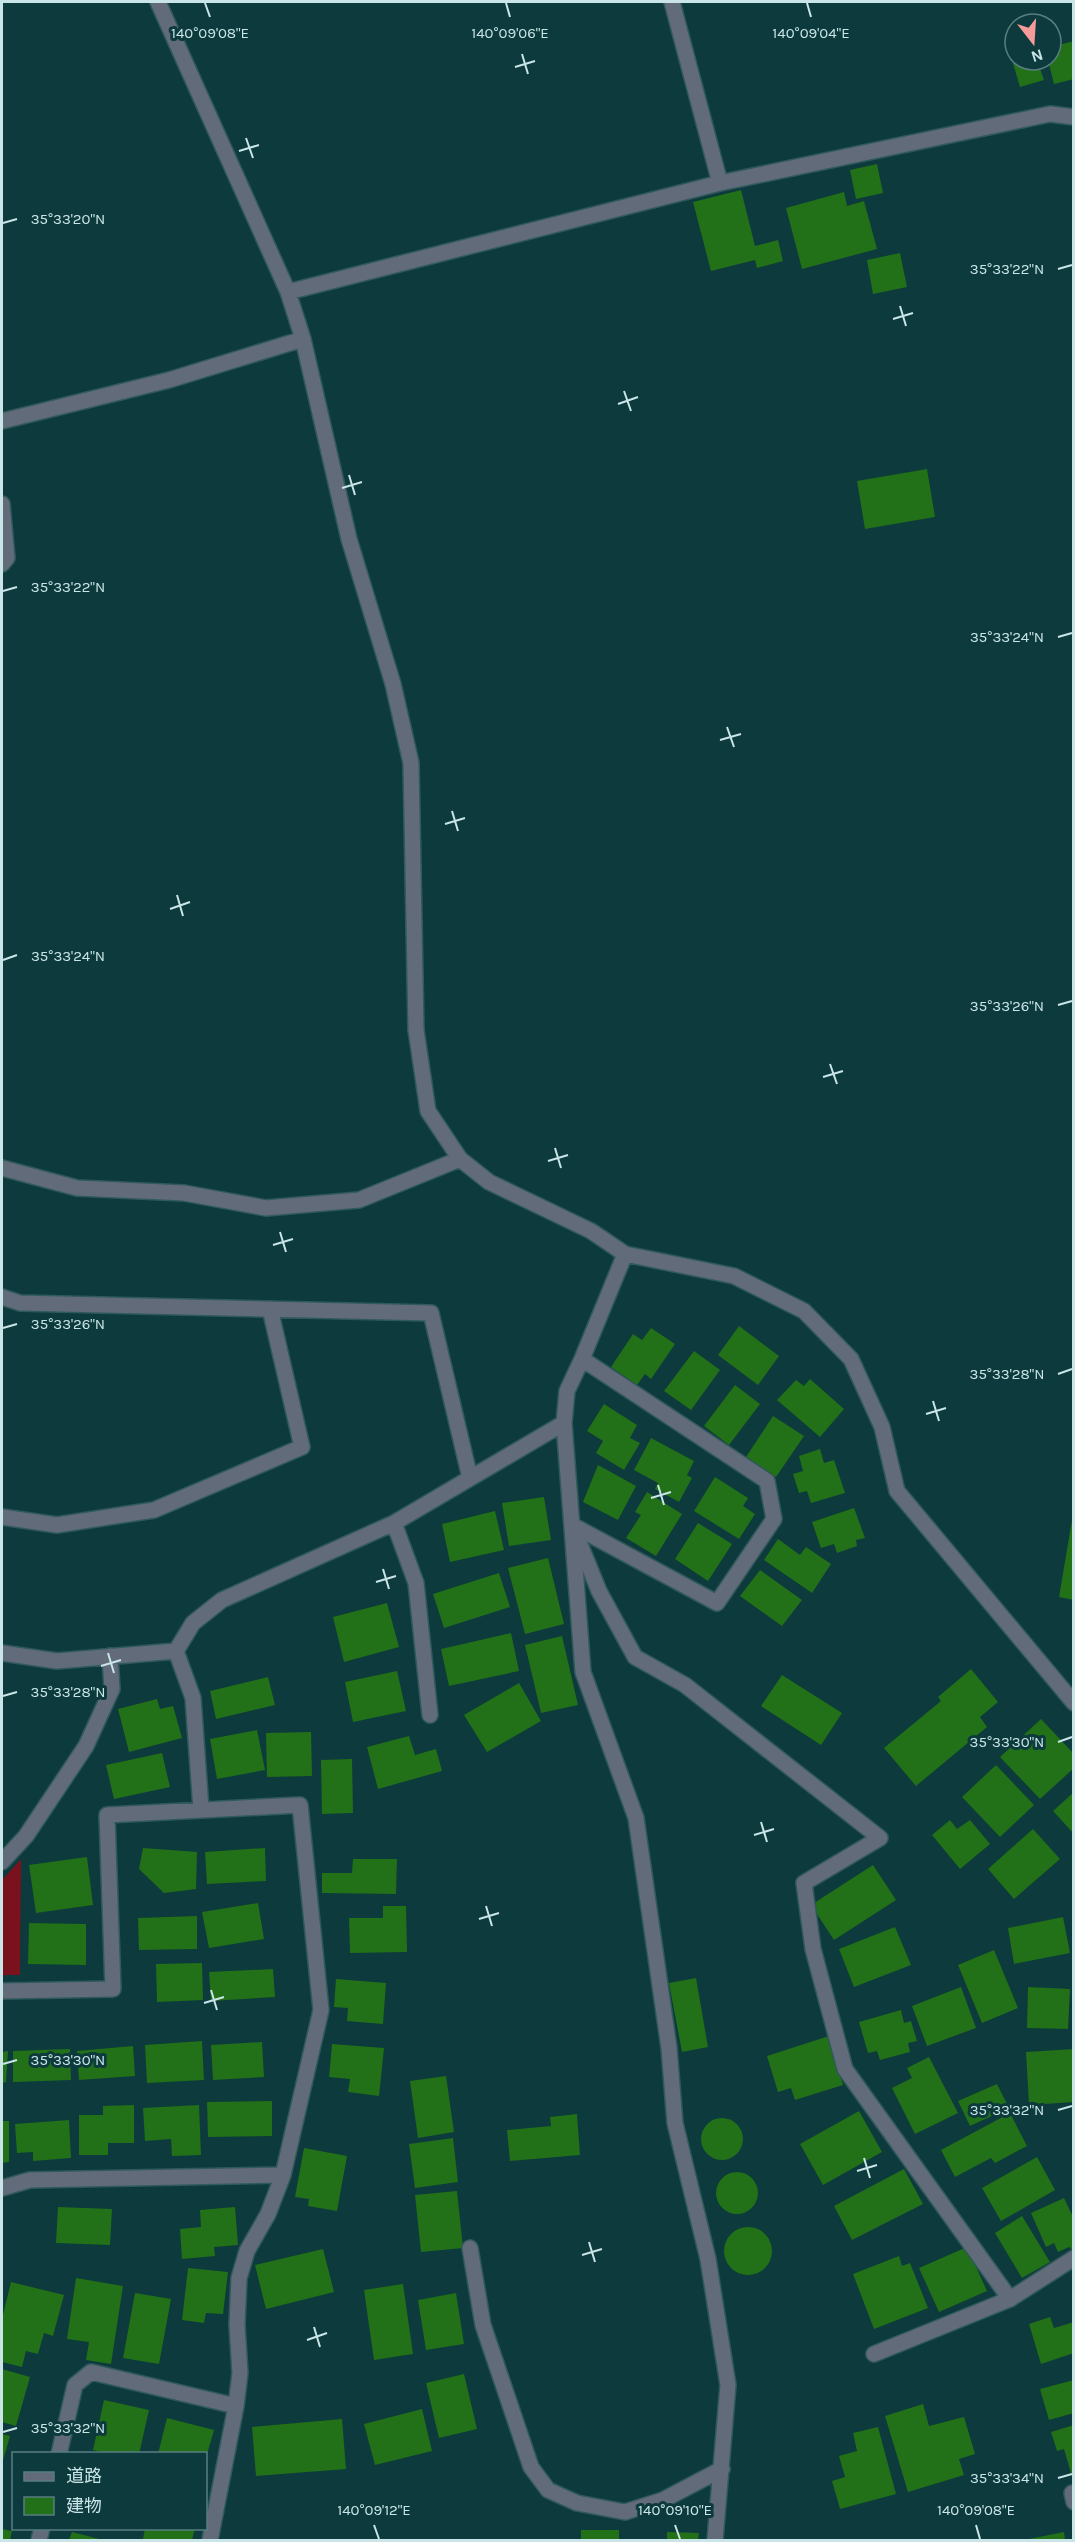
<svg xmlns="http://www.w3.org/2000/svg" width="1075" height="2542" viewBox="0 0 1075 2542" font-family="Karla,'Noto Sans JP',sans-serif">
  <rect width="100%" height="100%" fill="#0d3a3d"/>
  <path fill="#7a121e" d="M21 1859 20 1975H2V1880Z"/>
  <path fill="#227017" d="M1074 41V79L1054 84 1048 60H1051V47Z
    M1015 52V60H1037L1044 80 1020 87 1010 53Z
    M877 164 883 193 856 199 850 170Z
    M741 190 755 246 778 240 783 261 757 268 755 260 711 271 693 202Z
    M844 192 847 206 864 201 877 249 802 269 786 208Z
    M900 253 907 287 873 294 867 260Z
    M927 469 935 517 865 529 857 481Z
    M739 1326 779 1356 758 1385 718 1355Z
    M651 1328 675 1344 651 1379 645 1374 637 1385 611 1367 633 1334 642 1340Z
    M694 1351 720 1370 691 1410 664 1391Z
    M810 1379 844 1409 820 1437 777 1400 796 1380 804 1386Z
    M735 1385 760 1404 729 1445 704 1426Z
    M604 1404 637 1425 630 1438 640 1443 624 1470 596 1453 603 1441 587 1431Z
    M773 1416 804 1436 776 1477 746 1457Z
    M651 1438 694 1461 687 1475 692 1478 679 1502 655 1489 658 1483 634 1470Z
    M820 1449 824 1463 834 1460 845 1493 811 1503 807 1491 799 1493 793 1474 803 1471 799 1456Z
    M598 1465 636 1486 618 1520 583 1502Z
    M715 1477 748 1498 743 1506 755 1514 739 1539 694 1511Z
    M647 1492 682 1514 656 1556 626 1538 641 1515 635 1512Z
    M544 1497 551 1540 509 1546 502 1503Z
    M854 1508 865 1538 856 1540 857 1546 837 1553 834 1544 821 1548 812 1522Z
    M495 1511 504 1550 450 1562 442 1524Z
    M1072 1520H1074V1600L1059 1597Z
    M698 1523 732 1544 708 1581 675 1559Z
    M778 1539 800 1555 806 1547 831 1564 812 1593 764 1560Z
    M548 1558 564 1624 525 1634 508 1568Z
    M760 1570 802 1600 782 1626 740 1596Z
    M499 1573 510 1607 444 1628 433 1594Z
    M387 1603 399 1647 344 1662 333 1617Z
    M511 1633 519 1671 449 1686 441 1649Z
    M562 1636 578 1705 541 1713 525 1645Z
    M971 1669 998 1702 980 1717 987 1727 916 1786 884 1748 941 1701 938 1697Z
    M397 1671 406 1711 353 1722 345 1682Z
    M782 1675 842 1713 821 1745 761 1706Z
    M268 1677 275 1705 216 1719 210 1691Z
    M519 1683 541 1721 487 1752 464 1715Z
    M157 1699 160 1709 173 1706 182 1738 129 1752 118 1709Z
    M1041 1719 1074 1754V1768L1040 1799 1000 1757Z
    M257 1730 265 1770 217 1779 210 1739Z
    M311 1732 312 1776 267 1777 266 1733Z
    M409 1736 415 1755 436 1749 442 1771 378 1789 367 1747Z
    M162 1753 170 1787 114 1799 106 1765Z
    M352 1759 353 1813 322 1814 321 1760Z
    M996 1765 1034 1805 1000 1837 962 1797Z
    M1074 1792V1834L1053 1811Z
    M950 1820 957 1829 970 1820 990 1844 960 1869 932 1835Z
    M1033 1829 1060 1859 1014 1899 988 1869Z
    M143 1848 197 1852 196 1889 164 1893 139 1869Z
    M265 1848 266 1881 207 1884 205 1852Z
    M87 1857 93 1905 36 1913 29 1865Z
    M353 1859H397L396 1894 322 1893V1873H352Z
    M873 1865 896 1900 834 1940 811 1905Z
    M258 1903 264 1939 209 1948 202 1912Z
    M383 1906H406L407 1952 350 1953 349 1918H383Z
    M197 1916V1949L139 1950 138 1918Z
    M1063 1917 1070 1953 1014 1964 1008 1928Z
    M29 1923 86 1924V1965L28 1964Z
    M895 1927 911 1965 854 1987 839 1949Z
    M994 1950 1018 2008 982 2023 958 1965Z
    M202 1963 203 2000 157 2002 156 1964Z
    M273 1969 275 1997 211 2001 209 1972Z
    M696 1978 708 2047 682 2052 669 1983Z
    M336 1979 386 1983 383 2024 347 2021 348 2008 334 2007Z
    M961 1987 976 2028 927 2046 912 2006Z
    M1028 1987 1070 1989 1068 2029 1027 2028Z
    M901 2010 904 2023 911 2021 917 2041 908 2043 910 2052 880 2060 877 2051 868 2053 859 2022Z
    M829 2036 843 2085 795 2100 791 2088 778 2092 767 2056Z
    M202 2041 204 2080 147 2083 145 2045Z
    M262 2042 264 2077 213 2080 211 2045Z
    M332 2044 384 2048 379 2096 348 2092 350 2079 329 2077Z
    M133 2046 135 2076 79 2080 77 2051Z
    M70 2049 71 2080 13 2082V2051Z
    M1074 2049V2102L1029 2105 1026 2052Z
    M8 2051 6 2082 2 2083V2052Z
    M929 2057 958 2113 915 2134 892 2088 912 2078 907 2068Z
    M446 2076 454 2132 418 2138 410 2081Z
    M997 2084 1009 2108 970 2126 958 2101Z
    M272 2101V2136L208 2137 207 2102Z
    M134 2105V2143H108V2155H79V2115H103V2106Z
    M199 2105 201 2155 172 2156 171 2139 145 2141 143 2108Z
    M859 2111 882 2152 823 2185 800 2144Z
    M1010 2113 1027 2146 995 2163 991 2158 955 2177 941 2150Z
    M577 2114 580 2155 510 2161 507 2130 551 2126 550 2117Z
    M701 2139a21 21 0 1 1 42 0a21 21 0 1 1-42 0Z
    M69 2120 71 2158 33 2161V2152L17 2153 15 2124Z
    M2 2121H9V2162L2 2163Z
    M453 2138 458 2182 415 2188 409 2144Z
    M304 2148 347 2156 337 2211 308 2206 309 2199 295 2197Z
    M1037 2157 1055 2190 1001 2221 982 2188Z
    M904 2169 923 2204 852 2240 834 2206Z
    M716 2193a21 21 0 1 1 42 0a21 21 0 1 1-42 0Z
    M457 2191 463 2248 421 2252 415 2195Z
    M1064 2198 1074 2219V2251L1069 2247 1058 2252 1054 2243 1046 2247 1031 2213Z
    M58 2207 112 2209 110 2245 56 2243Z
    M235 2207 238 2245 214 2247 215 2256 182 2259 180 2229 201 2227 200 2210Z
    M1022 2216 1050 2262 1022 2278 995 2233Z
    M724 2251a24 24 0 1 1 48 0a24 24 0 1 1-48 0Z
    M967 2247 987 2291 939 2312 919 2268Z
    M323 2249 334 2292 266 2309 255 2265Z
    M899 2256 902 2266 910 2263 928 2308 874 2329 853 2274Z
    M188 2268 228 2272 223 2314 206 2313 204 2323 182 2320Z
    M76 2278 123 2286 111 2364 86 2360 89 2342 67 2339Z
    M11 2282 64 2295 53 2336 44 2333 38 2354 26 2351 22 2367 2 2362V2319Z
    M403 2284 413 2354 374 2360 364 2290Z
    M135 2293 171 2299 159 2364 123 2358Z
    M456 2293 464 2344 426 2350 418 2300Z
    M1050 2317 1054 2328 1074 2322V2353L1041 2364 1029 2324Z
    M2 2369 30 2377 16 2426 2 2422Z
    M464 2374 477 2429 439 2438 426 2383Z
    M1074 2380V2413L1049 2420 1040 2389Z
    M104 2400 149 2410 139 2454H110L93 2450Z
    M923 2404 929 2426 964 2417 975 2454 959 2459 964 2475 908 2492 885 2416Z
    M422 2409 432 2451 375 2465 364 2424Z
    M167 2418 214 2430 206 2458V2454H158Z
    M342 2419 346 2469 256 2476 252 2427Z
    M1074 2425V2480H1073L1064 2449 1057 2451 1051 2432Z
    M878 2427 896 2494 840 2509 832 2481 845 2477 839 2456 857 2451 853 2433Z
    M2 2434 10 2436 2 2464Z
    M145 2528H195L192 2540 143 2539Z
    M2 2529 12 2531 10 2540H2Z
    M581 2530H619V2540H581Z
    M72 2532 103 2540H69Z
    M667 2532 699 2533 698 2540H667Z
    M1064 2532 1065 2540H1029V2539Z"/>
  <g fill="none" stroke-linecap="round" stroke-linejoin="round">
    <g stroke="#2f595c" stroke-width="18">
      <path id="lane" d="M573 1527 599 1591 635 1657 685 1685 880 1838 804 1883 813 1949 845 2069 1010 2299"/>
    </g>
    <g stroke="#2f595c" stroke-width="18">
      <path id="street" d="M158 2 288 292 720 183 1050 114 1074 117
        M672 2 720 183
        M288 292 303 339 349 539 393 684 411 763 416 1030 428 1111 460 1159 489 1182 591 1231 625 1254 734 1276 804 1311 851 1359 882 1427 897 1491 1074 1703
        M2 421 169 380 303 339
        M2 504 7 558 2 564
        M2 1168 77 1188 184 1193 266 1208 359 1200 460 1159
        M625 1254 582 1359 567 1391 564 1423 583 1672 636 1818 669 2048 675 2123 708 2259 728 2385 715 2540
        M2 1297 20 1303 431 1313 470 1478
        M2 1517 57 1525 154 1510 302 1447 270 1309
        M394 1523 416 1583 430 1715
        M572 1525 717 1603 774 1519 767 1481 582 1359
        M2 1653 57 1661 176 1651
        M201 1809 193 1698 176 1651 193 1623 222 1600 394 1523 564 1423
        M2 1862 26 1836 86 1746 112 1689 110 1656
        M2 1991 113 1989 107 1815 300 1805 321 2010 283 2175 268 2214 247 2251 239 2278 237 2325 240 2373 236 2406 210 2540
        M2 2188 30 2180 283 2175
        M470 2248 483 2325 531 2467 548 2490 577 2503 625 2512 663 2500 722 2469
        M874 2354 1010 2299 1074 2258
        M59 2454 75 2385 91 2372 236 2406
        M1074 2493H1072L1074 2502
        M39 2540 42 2528"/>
    </g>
    <use href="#lane" stroke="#626b7a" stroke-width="15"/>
    <use href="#street" stroke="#626b7a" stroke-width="15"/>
  </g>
  <path fill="none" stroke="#c9e5e7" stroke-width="2" d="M205 3 210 17M506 3 510 17M807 3 811 17M522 54 528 74M515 67 535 61M246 138 253 158M239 151 259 145M3 223 17 219M1058 269 1072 265M900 306 906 326M893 319 913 313M624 391 631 411M618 404 638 397M349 475 355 495M342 488 362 482M3 591 17 587M1058 637 1072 633M727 727 734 747M720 740 741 734M452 811 458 831M445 824 465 818M177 895 183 916M170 909 190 902M3 960 17 955M1058 1005 1072 1001M830 1064 837 1084M823 1077 843 1071M555 1148 561 1168M548 1161 568 1155M280 1232 286 1252M273 1245 293 1239M3 1328 17 1324M1058 1374 1072 1369M933 1401 939 1421M926 1414 946 1408M658 1485 664 1505M651 1498 671 1492M383 1569 389 1589M376 1582 396 1576M108 1653 114 1673M101 1666 121 1660M3 1696 17 1692M1058 1742 1072 1737M761 1822 767 1842M754 1835 774 1829M486 1906 492 1926M479 1919 499 1913M211 1990 217 2010M204 2003 224 1997M3 2064 17 2060M1058 2110 1072 2106M864 2158 870 2178M857 2171 877 2165M589 2242 595 2262M582 2255 602 2249M314 2327 320 2347M307 2340 327 2333M3 2432 17 2428M1058 2478 1072 2474M374 2525 379 2539M675 2525 680 2539M976 2525 980 2539"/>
  <g font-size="15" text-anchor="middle" fill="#c9e5e7" stroke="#0d3a3d" stroke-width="6" stroke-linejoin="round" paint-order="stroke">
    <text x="210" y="38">140°09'08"E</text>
    <text x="510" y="38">140°09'06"E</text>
    <text x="811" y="38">140°09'04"E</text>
    <text x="68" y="224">35°33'20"N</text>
    <text x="1007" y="274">35°33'22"N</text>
    <text x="68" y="592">35°33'22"N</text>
    <text x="1007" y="642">35°33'24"N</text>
    <text x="68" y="961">35°33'24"N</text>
    <text x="1007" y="1011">35°33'26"N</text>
    <text x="68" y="1329">35°33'26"N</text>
    <text x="1007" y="1379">35°33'28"N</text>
    <text x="68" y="1697">35°33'28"N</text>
    <text x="1007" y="1747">35°33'30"N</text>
    <text x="68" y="2065">35°33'30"N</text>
    <text x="1007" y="2115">35°33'32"N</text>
    <text x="68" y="2433">35°33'32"N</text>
    <text x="1007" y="2483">35°33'34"N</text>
    <text x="374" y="2515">140°09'12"E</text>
    <text x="675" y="2515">140°09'10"E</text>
    <text x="976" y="2515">140°09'08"E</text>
  </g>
  <rect width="1075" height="2542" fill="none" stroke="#c9e5e7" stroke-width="6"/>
  <rect x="12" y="2452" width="195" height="78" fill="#0d3a3d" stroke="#587e81" stroke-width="1.5"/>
  <rect x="24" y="2472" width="30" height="9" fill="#626b7a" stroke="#587e81" stroke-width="1.5"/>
  <text x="66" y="2482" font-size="18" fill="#c9e5e7">道路</text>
  <rect x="24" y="2497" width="30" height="18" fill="#227017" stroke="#587e81" stroke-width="1.5"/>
  <text x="66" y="2512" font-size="18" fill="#c9e5e7">建物</text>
  <g transform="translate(1033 42) rotate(163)"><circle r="28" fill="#0d3a3d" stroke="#587e81" stroke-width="1.5"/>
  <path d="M0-4.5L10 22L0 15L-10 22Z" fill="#f59b99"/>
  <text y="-9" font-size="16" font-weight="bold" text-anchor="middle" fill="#c9e5e7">N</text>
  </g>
</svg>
